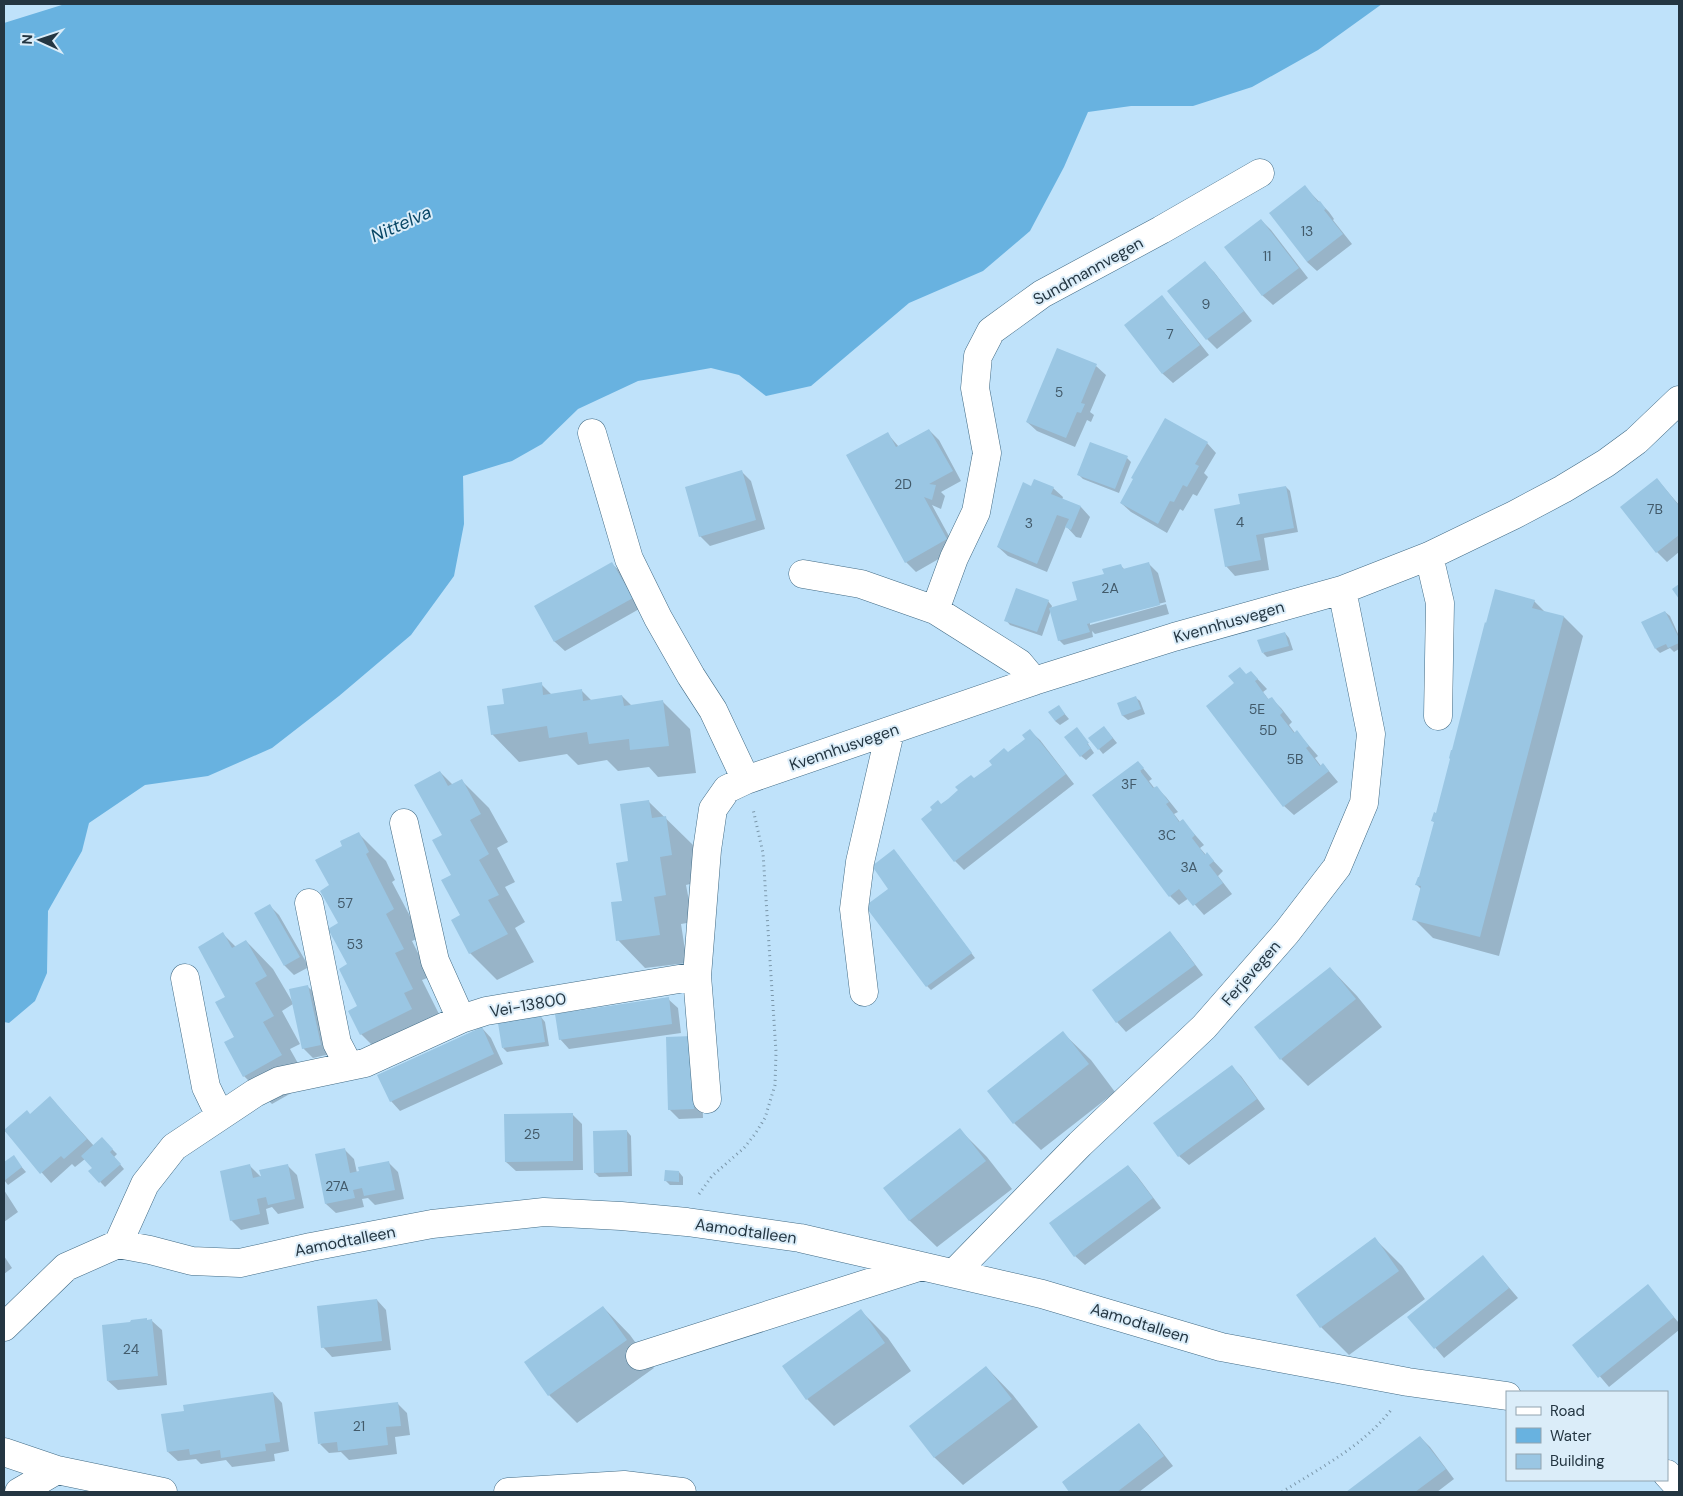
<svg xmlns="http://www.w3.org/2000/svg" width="1683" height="1496" viewBox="0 0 1683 1496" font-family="'DM Sans',sans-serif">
  <rect width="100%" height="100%" fill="#bfe2fa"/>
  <path fill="#68b2e0" d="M65 4H1382L1318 50 1252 87 1193 106H1131L1088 112 1064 167 1030 231 983 271 909 303 811 386 766 396 739 375 711 368 638 381 578 409 542 444 512 461 463 476 464 524 454 576 411 635 339 696 272 748 208 776 145 785 89 823 82 851 48 911 47 973 35 1001 9 1023 4 1022V23Z"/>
  <path fill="#0003" d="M1305 187 1329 212 1334 219 1333 220 1352 244 1317 271 1307 262Z
    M1261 220 1271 230 1308 278 1273 305 1263 296 1226 247Z
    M1205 263 1214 272 1252 321 1217 349 1207 339 1169 291Z
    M1161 297 1171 307 1209 355 1173 383 1163 374 1126 325Z
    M1096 366 1106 375 1090 412 1094 415 1091 422 1087 420 1075 447 1037 431 1027 422Z
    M929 430 939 440 961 481 941 492 945 496 941 509 932 505 956 549 916 572 906 562 887 433 899 447Z
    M1207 443 1216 453 1204 473 1208 477 1197 496 1193 494 1183 511 1180 509 1167 533 1131 512 1121 503Z
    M1127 458 1131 462 1119 493 1083 479 1078 474Z
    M741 471 751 481 765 529 710 546 700 536Z
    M1657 479 1679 505V552L1667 562 1657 552 1622 507Z
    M1032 487 1053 488 1063 497 1062 500 1081 507 1090 517 1081 538 1076 537 1066 526 1047 572 1008 556 998 547Z
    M1286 487 1290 491 1298 532 1264 538 1269 570 1235 576 1226 566 1242 505Z
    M1148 563 1158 573 1166 602 1090 622V625L1166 604 1169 614 1095 634 1092 631 1093 637 1064 645 1059 640 1051 610 1042 636 1010 625 1006 620 1048 601 1052 606 1051 609 1079 601 1105 575 1121 566 1125 570Z
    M612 564 622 573 641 608 565 651 555 642 536 606Z
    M1534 601 1546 613 1564 617 1583 636 1499 956 1433 938 1414 919 1421 889 1416 884 1420 879 1435 823 1433 821Z
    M1665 612 1670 616 1679 636V649L1674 652 1670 648 1660 653 1656 649Z
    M1285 633 1289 638 1293 650 1267 657 1263 653Z
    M1251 672 1267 689 1263 692 1269 700 1271 698 1281 708 1292 722 1289 725 1295 733 1297 732 1318 756 1315 758 1321 766 1323 764 1338 782 1294 815 1284 806 1247 675Z
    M541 684 552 695 581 690 592 701 622 696 632 706 663 702 690 729 696 773 658 777 649 767 618 771 607 760 578 765 567 754 519 762 492 734 505 705Z
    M1135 697 1140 701 1145 714 1128 720 1123 716 1119 704Z
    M1058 706 1069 719 1060 725 1055 721Z
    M1030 731 1040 740 1074 784 964 870 955 861 941 805 1027 739Z
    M1108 732 1117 743 1103 754 1090 738Z
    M1081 733 1094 753 1086 760 1081 756Z
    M1138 762 1152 779 1149 781 1155 789 1156 787 1166 797 1178 812 1174 814 1180 822 1182 820 1204 845 1200 848 1206 855 1207 854 1223 871 1218 876 1232 894 1204 915 1189 898 1179 905 1170 896Z
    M440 772 453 785 462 781 489 808 508 842 497 848 515 882 505 887 525 922 515 928 534 962 497 980 470 953 444 836Z
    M648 801 693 845 698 882 686 885 693 922 681 924 687 963 645 968 618 940 630 862Z
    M358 833 386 861 395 880 392 882 421 937 412 941 430 977 422 980 440 1016 389 1062 361 1034 359 1006 331 885 344 847Z
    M898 855 975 958 931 990 927 986 890 889Z
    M270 906 279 915 309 967 294 975 285 966Z
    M1170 933 1179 943 1203 975 1126 1032 1117 1022Z
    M223 934 236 947 246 941 273 969 293 1003 308 987 318 996 330 1054 313 1058 303 1048 293 1004 282 1011 300 1044 290 1049 309 1083 272 1104 244 1076 226 1043 236 1037 227 997Z
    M1330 968 1357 996 1382 1027 1308 1086 1281 1059Z
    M668 999 678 1008 681 1033 569 1049 560 1039Z
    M541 1017 545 1022 549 1046 507 1052 503 1048Z
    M482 1028 491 1038 503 1064 400 1111 391 1101Z
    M1063 1033 1091 1060 1115 1092 1041 1150 1014 1123Z
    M701 1047 703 1118 679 1119 669 1109Z
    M1232 1067 1241 1076 1265 1109 1189 1165 1179 1156Z
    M50 1097 94 1146 102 1139 117 1154 114 1157 124 1169 105 1187 90 1171 93 1168 85 1159 75 1167 72 1164 51 1183 5 1131 30 1115Z
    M572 1114 582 1124 583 1170 516 1171 506 1162Z
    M960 1130 987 1157 1012 1189 937 1247 909 1220Z
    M627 1131 631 1136 632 1176 599 1177 595 1173Z
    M344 1149 354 1159 357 1173 388 1162 398 1172 404 1199 375 1205 368 1198 362 1199 364 1207 336 1213 326 1204Z
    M13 1157 26 1172 8 1185 4 1180V1164Z
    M287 1165 297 1175 304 1208 278 1214 272 1207 266 1209 269 1224 241 1230 231 1220 250 1166 262 1178Z
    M1128 1166 1137 1176 1161 1208 1085 1265 1075 1256Z
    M679 1172 683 1177V1185H670L665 1180Z
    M4 1190 18 1212 4 1222Z
    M1375 1239 1402 1266 1425 1299 1349 1355 1321 1327 1298 1295Z
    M4 1256 12 1268 4 1274Z
    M1483 1257 1518 1298 1444 1358 1409 1317Z
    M1647 1286 1679 1323V1330L1609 1387 1574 1346Z
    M377 1300 386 1310 391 1350 332 1357 323 1347Z
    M603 1307 630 1335 654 1368 577 1423 549 1395 526 1362Z
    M861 1311 888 1338 911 1371 834 1426 807 1399Z
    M152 1321 162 1330 167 1385 118 1390 108 1381Z
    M986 1367 1013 1395 1038 1427 963 1485 935 1458 911 1426Z
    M273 1393 282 1403 289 1451 274 1454 275 1461 232 1467 226 1460 201 1464 196 1459 178 1461 168 1452 185 1412Z
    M397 1403 407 1413 410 1435 395 1437 397 1454 349 1460 341 1452 329 1453 320 1444Z
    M1139 1424 1148 1434 1173 1466 1139 1492H1071L1063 1482Z
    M1420 1437 1430 1447 1454 1479 1437 1492H1348Z"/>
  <path fill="#9ac6e3" d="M1305 185 1318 202 1320 201 1326 209 1324 210 1343 234 1307 262 1269 213Z
    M1261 219 1299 268 1262 296 1224 247Z
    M1205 261 1244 311 1206 340 1167 291Z
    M1162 295 1200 345 1162 374 1124 325Z
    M1057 348 1097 364 1081 403 1085 404 1081 413 1077 412 1066 438 1026 422Z
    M1165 418 1208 442 1195 464 1199 466 1187 487 1183 485 1174 502 1170 501 1158 524 1120 503 1133 479 1131 478Z
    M929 429 953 471 929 484 936 485 932 500 924 497 947 539 905 563 846 455 888 432 896 447Z
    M1090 442 1128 456 1115 489 1077 475Z
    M742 470 756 520 699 537 685 487Z
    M1657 478 1679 506V535L1656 553 1620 507Z
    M1034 479 1054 487 1051 494 1081 506 1071 530 1065 527 1069 519 1057 515 1037 564 997 547 1023 482 1031 486Z
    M1286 486 1294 528 1256 535 1261 560 1225 567 1214 509 1240 504 1238 494Z
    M612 562 633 598 554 642 534 606Z
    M1149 562 1160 605 1087 624 1090 632 1058 641 1049 608 1077 600 1072 582 1104 574 1102 569 1121 564 1123 569Z
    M1679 584V599L1672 589Z
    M1016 588 1049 600 1037 632 1004 621Z
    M1495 589 1535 600 1532 608 1564 616 1480 937 1412 920 1421 886 1415 885 1418 877H1419L1434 822 1431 821 1434 812 1436 813 1450 759 1449 758 1451 750H1452L1485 622 1486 623Z
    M1665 611 1679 638V643L1668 648 1666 644 1655 649 1641 622Z
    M1285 632 1289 646 1262 653 1257 640Z
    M1240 667 1246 674 1251 671 1258 679 1255 681 1268 699 1272 697 1283 712 1280 715 1294 733 1297 730 1309 746 1306 748 1320 766 1323 763 1329 771 1283 807 1206 706 1234 683 1228 676Z
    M542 682 543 695 582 689 583 701 622 695 624 706 663 700 669 746 630 750 629 739 589 744 587 732 549 738 547 726 491 735 487 706 504 704 502 689Z
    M1136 696 1141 709 1122 716 1117 703Z
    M1059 705 1065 714 1055 721 1048 712Z
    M1104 726 1113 738 1098 750 1088 738Z
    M1077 727 1089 743 1087 744 1091 748 1080 757 1064 737Z
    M1030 729 1066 774 954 862 921 819 932 810 930 807 938 800 941 804 948 799 958 790 955 787 971 775 974 778 992 765 989 761 1004 748 1008 752 1025 739 1022 735Z
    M1138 761 1144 768 1140 771 1147 780 1153 788 1157 786 1169 802 1166 804 1173 813 1179 822 1183 819 1195 835 1192 838 1205 855 1207 852 1214 861 1209 865 1223 883 1193 906 1179 889 1169 897 1092 795Z
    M440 771 448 786 462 779 481 814 470 820 489 854 479 860 499 895 488 900 508 934 469 954 451 920 460 915 441 880 451 875 432 840 442 835 414 785Z
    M649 800 652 818 666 816 672 855 660 857 666 895 654 897 660 935 616 941 611 902 622 901 616 863 628 861 620 804Z
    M359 832 369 852 366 854 394 909 386 914 404 949 395 953 413 989 404 993 412 1009 360 1035 348 1011 357 1006 339 969 347 964 328 929 338 923 320 891 329 885 315 860 342 846 340 841Z
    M894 849 972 953 926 987 865 906 888 889 872 866Z
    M270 904 300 957 284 966 254 913Z
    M1170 931 1195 965 1116 1023 1092 990Z
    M223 932 232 948 246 940 267 976 255 983 274 1016 263 1022 282 1055 243 1077 224 1042 234 1037 215 1002 225 997 198 947Z
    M1330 967 1356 999 1280 1060 1254 1027Z
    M308 985 321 1045 302 1049 289 989Z
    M669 997 672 1024 559 1040 555 1014Z
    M541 1016 545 1042 502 1048 498 1023Z
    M482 1027 494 1054 390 1102 377 1075Z
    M1063 1031 1089 1064 1013 1124 987 1091Z
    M692 1036 694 1109 668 1110 666 1037Z
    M1232 1065 1257 1099 1178 1157 1153 1123Z
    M50 1096 87 1139 64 1159 61 1156 40 1174 4 1130 27 1110 30 1114Z
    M573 1113V1161L505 1162 504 1114Z
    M960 1128 986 1161 909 1221 883 1188Z
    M627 1130 628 1172 594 1173 593 1131Z
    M102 1137 113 1149 110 1152 121 1164 99 1183 88 1171 92 1168 81 1156Z
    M345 1148 350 1173 359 1171 358 1167 389 1161 395 1190 364 1196 362 1188 353 1190 355 1198 325 1204 315 1154Z
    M14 1155 22 1167 4 1181V1162Z
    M250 1164 253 1178 261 1176 259 1170 288 1164 295 1199 268 1205 266 1197 257 1199 260 1214 230 1221 220 1171Z
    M1128 1165 1153 1198 1074 1257 1049 1223Z
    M665 1170 679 1171V1182L664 1181Z
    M1375 1237 1399 1271 1320 1328 1296 1295Z
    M1483 1255 1509 1288 1434 1349 1407 1317Z
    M1648 1284 1674 1317 1598 1378 1572 1345Z
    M377 1299 382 1341 321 1348 317 1306Z
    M603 1306 627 1340 548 1396 524 1362Z
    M861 1309 885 1343 806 1400 782 1366Z
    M147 1318V1320L152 1319 158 1376 107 1381 102 1325 130 1322 131 1320Z
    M986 1366 1012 1399 934 1458 909 1426Z
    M273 1392 280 1442 265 1444 266 1451 221 1458 220 1450 190 1455 189 1449 167 1452 161 1414 184 1411 183 1405Z
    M398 1402 401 1426 386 1427 388 1445 338 1451 337 1442 318 1444 314 1412Z
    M1139 1423 1164 1456 1117 1492H1069L1062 1482Z
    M1420 1436 1446 1469 1415 1492H1346Z"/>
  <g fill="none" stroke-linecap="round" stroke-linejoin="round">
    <g stroke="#426b85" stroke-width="29">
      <path id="minor" d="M592 433 629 559 658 618 691 676 713 710 746 780
        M1429 556 1440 603 1438 716
        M803 574 861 584 935 610 1019 663 1034 681
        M935 610 954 558 976 512 987 453 975 388 978 356 991 331 1042 294 1161 230 1260 173
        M404 823 435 961 461 1019
        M309 903 337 1043 349 1066
        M697 976 707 1099
        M185 978 206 1087 220 1116
        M864 992 854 909 860 862 890 732
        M118 1244 145 1184 174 1147 255 1093 279 1081 365 1063 461 1019 486 1011 697 976 707 850 713 809 727 789 746 780 1034 681 1174 637 1342 590 1429 556 1514 515 1563 489 1606 463 1636 441 1679 400
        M954 1273 1080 1144 1204 1027 1287 932 1337 867 1364 803 1371 734 1342 590
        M4 1327 66 1267 118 1244 150 1250 192 1261 240 1263 311 1247 432 1224 544 1212 621 1216 687 1222 800 1238 1042 1294 1221 1347 1408 1382 1507 1396
        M640 1356 922 1266
        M4 1452 57 1470 163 1492
        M1667 1474 1679 1487
        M19 1492 57 1470
        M508 1492 624 1485 682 1492"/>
    </g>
    <path stroke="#7b97aa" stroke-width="3" stroke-dasharray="1 4" stroke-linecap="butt" d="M699 1194 712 1176 744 1148 755 1134 765 1118 775 1085 776 1052 763 853 753 809
      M1282 1492C1320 1468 1363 1446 1391 1410"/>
    <use href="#minor" stroke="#fff" stroke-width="28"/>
  </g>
  <g text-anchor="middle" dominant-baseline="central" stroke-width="4" stroke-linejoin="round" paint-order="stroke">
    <g font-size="14" fill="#425a6a">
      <text x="1307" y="231">13</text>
      <text x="1267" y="256">11</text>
      <text x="1206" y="304">9</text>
      <text x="1170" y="334">7</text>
      <text x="1059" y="392">5</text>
      <text x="903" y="484">2D</text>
      <text x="1655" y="509">7B</text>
      <text x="1240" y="522">4</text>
      <text x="1029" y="523">3</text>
      <text x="1110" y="588">2A</text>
      <text x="1257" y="709">5E</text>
      <text x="1268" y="730">5D</text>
      <text x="1295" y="759">5B</text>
      <text x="1129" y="784">3F</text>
      <text x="1167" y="835">3C</text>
      <text x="1189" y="867">3A</text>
      <text x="345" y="903">57</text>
      <text x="355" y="944">53</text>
      <text x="532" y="1134">25</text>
      <text x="337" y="1186">27A</text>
      <text x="131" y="1349">24</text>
      <text x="359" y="1426">21</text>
    </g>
    <g font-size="16" fill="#243642" stroke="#dbedf9">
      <text transform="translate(1088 271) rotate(-29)">Sundmannvegen</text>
      <text transform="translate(1229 622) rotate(-16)">Kvennhusvegen</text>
      <text transform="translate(844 747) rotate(-19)">Kvennhusvegen</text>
      <text transform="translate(1251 973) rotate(-49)">Ferjevegen</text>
      <text transform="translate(528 1005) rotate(-10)">Vei-13800</text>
      <text transform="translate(746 1231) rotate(8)">Aamodtalleen</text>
      <text transform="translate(345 1241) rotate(-11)">Aamodtalleen</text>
      <text transform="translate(1140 1323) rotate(17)">Aamodtalleen</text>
    </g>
    <g font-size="18" font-style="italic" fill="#084665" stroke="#dbedf9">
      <text transform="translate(401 224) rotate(-24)">Nittelva</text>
    </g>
  </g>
  <rect width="1683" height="1496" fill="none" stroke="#243642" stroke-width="10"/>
  <rect x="1506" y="1391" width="162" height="90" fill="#dbedf9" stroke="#92a4b0"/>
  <rect x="1516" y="1407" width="25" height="8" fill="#ffffff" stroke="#92a4b0"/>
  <text x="1550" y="1416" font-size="15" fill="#243642">Road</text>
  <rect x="1516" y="1428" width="25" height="15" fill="#68b2e0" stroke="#92a4b0"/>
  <text x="1550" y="1441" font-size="15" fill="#243642">Water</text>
  <rect x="1516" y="1454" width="25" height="15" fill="#9ac6e3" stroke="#92a4b0"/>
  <text x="1550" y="1466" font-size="15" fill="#243642">Building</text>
  <g transform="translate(40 40) rotate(273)" stroke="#dbedf9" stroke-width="4" paint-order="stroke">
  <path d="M0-4L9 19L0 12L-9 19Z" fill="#243642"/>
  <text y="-8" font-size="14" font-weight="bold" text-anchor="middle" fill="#243642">N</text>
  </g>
</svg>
